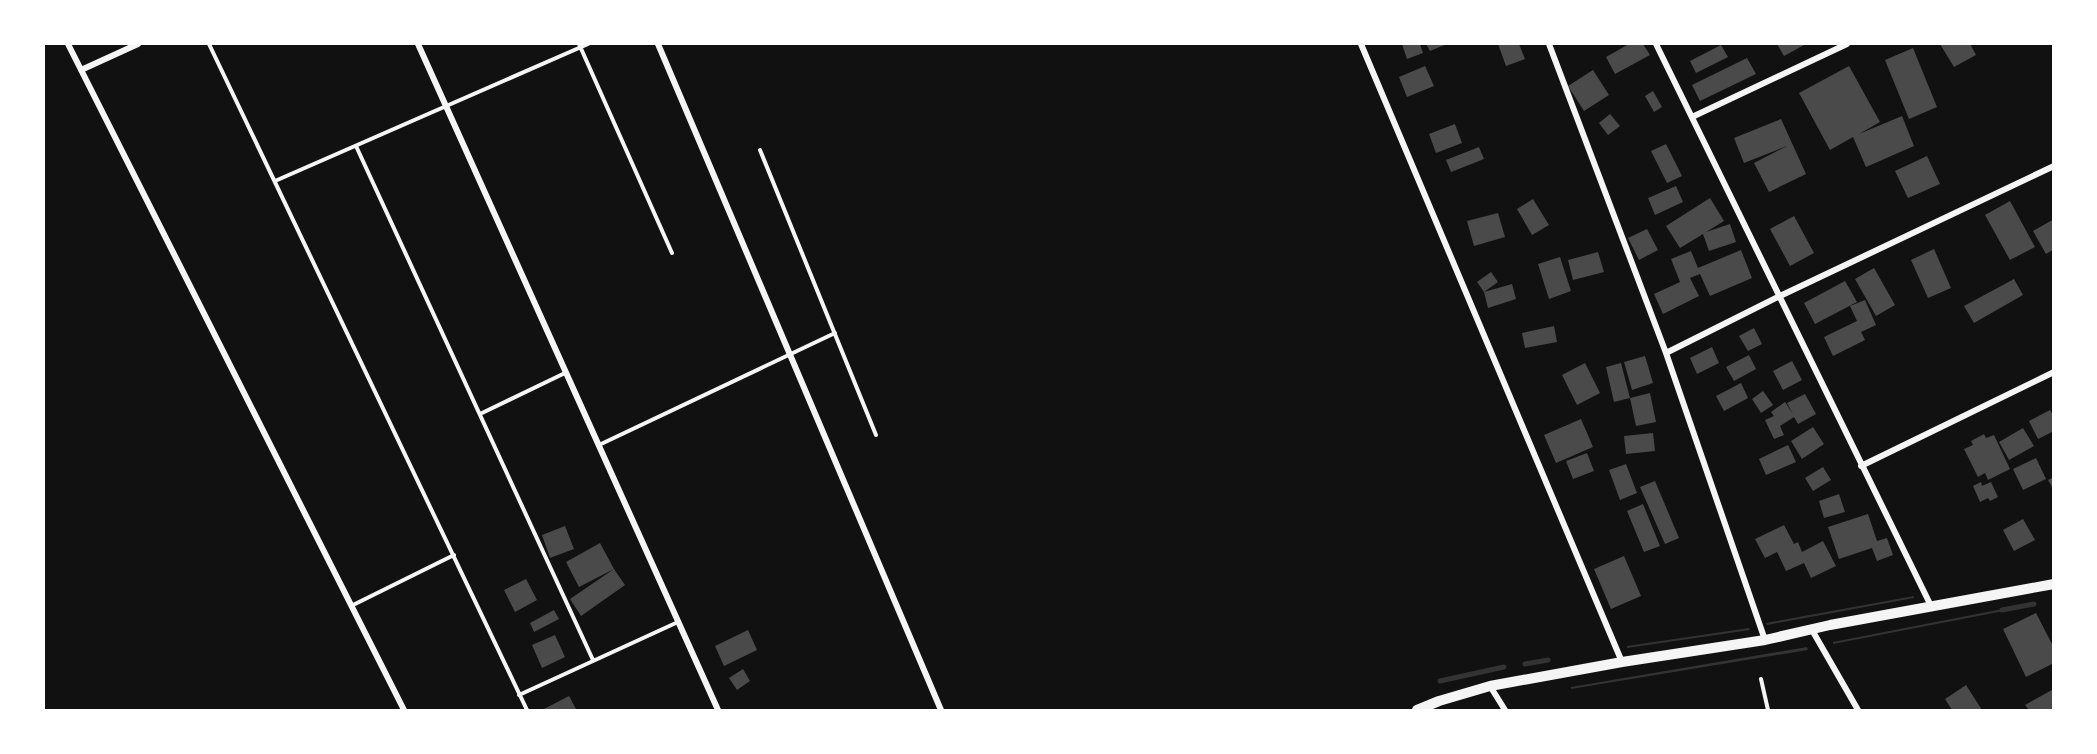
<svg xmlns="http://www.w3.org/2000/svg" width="2097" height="754" viewBox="0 0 2097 754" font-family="Manrope,sans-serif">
  <rect width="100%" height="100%" fill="#111"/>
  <path fill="#333" d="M1914 596V598L1767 625 1766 623Z
    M2008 608 2009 610 1833 644V642Z
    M1749 628 1750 630 1627 648V646Z
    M1807 647 1808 650 1571 689V687Z"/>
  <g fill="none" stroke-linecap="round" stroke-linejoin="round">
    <path stroke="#333" stroke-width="5" d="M2002 610 2034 604
      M1525 664 1548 660
      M1440 681 1504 667"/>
  </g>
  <path fill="#4a4a4a" d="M1402 44H1420L1423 53 1407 59Z
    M1426 44H1447L1430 51Z
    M1498 44H1519L1525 59 1506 66Z
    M1629 44H1643L1650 55 1615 74 1606 57Z
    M1777 44H1806L1784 56Z
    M1940 44H1970L1976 55 1954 67Z
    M1721 45 1728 57 1696 73 1690 61Z
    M1913 48 1937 107 1909 119 1885 60Z
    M1747 58 1756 74 1700 101 1692 85Z
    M1425 66 1434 86 1407 97 1399 77Z
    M1849 66 1880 122 1859 134 1902 116 1914 146 1866 167 1853 137 1830 150 1799 93Z
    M1593 70 1609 95 1584 111 1568 86Z
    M1653 91 1662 107 1654 112 1645 96Z
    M1610 114 1620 126 1608 135 1599 123Z
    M1781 119 1806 174 1769 192 1754 163 1787 146 1744 163 1734 138Z
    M1455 124 1462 143 1436 153 1429 134Z
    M1666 144 1682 176 1667 183 1651 151Z
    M1479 147 1484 159 1451 172 1446 160Z
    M1927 156 1940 184 1908 198 1895 171Z
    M1676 186 1683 202 1655 215 1648 198Z
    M1710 198 1724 221 1706 232 1730 224 1736 242 1709 251 1703 234 1680 248 1666 226Z
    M1533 199 1549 225 1532 235 1517 209Z
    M2010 201 2035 247 2010 260 1985 215Z
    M1498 213 1505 237 1474 246 1467 221Z
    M1794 216 1814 253 1790 266 1770 229Z
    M2054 219V249L2046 254 2033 231Z
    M1647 229 1658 250 1639 260 1628 238Z
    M1934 249 1951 288 1928 298 1911 260Z
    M1741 250 1752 278 1710 296 1700 274 1690 278 1699 296 1663 314 1654 294 1680 282 1671 259 1691 251 1698 268Z
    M1598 252 1604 272 1573 280 1568 260Z
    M1560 257 1571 291 1549 299 1538 264Z
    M1874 268 1895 305 1876 316 1855 279Z
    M1491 272 1498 282 1484 292 1477 282Z
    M2014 279 2023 295 1974 323 1964 306Z
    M1845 281 1857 302 1815 324 1804 303Z
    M1512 284 1516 299 1488 308 1484 292Z
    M1865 300 1876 325 1861 332 1865 340 1833 356 1824 337 1857 321 1850 306Z
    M1554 326 1557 342 1525 348 1522 333Z
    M1754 328 1762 344 1748 351 1739 336Z
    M1712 347 1719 363 1697 374 1690 358Z
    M1749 355 1756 369 1734 381 1726 367Z
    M1645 356 1653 383 1632 390 1624 362Z
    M1792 361 1802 380 1783 390 1773 371Z
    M1585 363 1600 393 1577 405 1562 375Z
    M1621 363 1630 398 1614 402 1606 367Z
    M1741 383 1748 398 1724 411 1716 396Z
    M1763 391 1773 405 1761 413 1752 399Z
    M1650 393 1656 422 1636 426 1630 398Z
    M1805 394 1816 414 1798 424 1794 417 1780 426 1784 435 1774 439 1765 420 1774 416 1771 412 1785 402 1793 414 1787 403Z
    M2050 410 2054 417V431L2038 439 2029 421Z
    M1581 419 1593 447 1556 463 1544 435Z
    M1813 427 1824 444 1802 459 1791 441Z
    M2023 428 2034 446 2009 460 1999 442Z
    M1653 433 1655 451 1626 454 1624 436Z
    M1984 434 1986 438 1994 435 2010 469 1988 480 1985 473 1978 477 1964 449 1973 445 1971 441Z
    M1788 445 1796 462 1766 475 1759 459Z
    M1587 453 1594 471 1573 479 1566 461Z
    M2036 458 2046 479 2023 490 2013 469Z
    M1626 464 1637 493 1620 500 1609 470Z
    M1823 467 1831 480 1813 491 1805 478Z
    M2054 477V486L2052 487 2048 480Z
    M1655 481 1679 538 1665 544 1640 487Z
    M1981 482 1982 486 1991 482 1998 497 1990 501 1988 498 1980 502 1973 486Z
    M1839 494 1845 512 1824 518 1819 501Z
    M1643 504 1660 546 1644 552 1627 511Z
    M1868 514 1877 541 1887 538 1893 555 1877 561 1872 548 1839 559 1828 527Z
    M2023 519 2035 540 2014 551 2003 530Z
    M1784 525 1794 544 1798 542 1802 552 1823 541 1836 566 1811 578 1804 563 1786 571 1777 552 1765 558 1755 539Z
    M565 526 574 549 550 558 542 535Z
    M600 543 614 569 579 587 566 562Z
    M1624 556 1641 596 1611 609 1594 569Z
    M614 569 625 585 581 616 570 599Z
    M526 579 537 600 515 612 504 590Z
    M554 610 559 619 534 632 530 623Z
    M2036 613 2054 648V663L2026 677 2003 629Z
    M748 630 757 650 724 666 715 646Z
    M555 635 565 657 542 668 532 645Z
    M743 669 750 681 737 690 729 678Z
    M1966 685 1982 710H1952L1945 699Z
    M2052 690 2054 710H2029L2025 705Z
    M569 696 576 709 574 710H542Z"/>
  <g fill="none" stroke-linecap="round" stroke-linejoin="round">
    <path stroke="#f5f5f5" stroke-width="4" d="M209 44 527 710
      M579 44 672 253
      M356 146 593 660
      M760 150 876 435
      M275 181 588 44
      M480 414 565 373
      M599 445 835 333
      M351 606 454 555
      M1761 679 1768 710
      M519 695 678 622"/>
    <path stroke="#f5f5f5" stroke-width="6" d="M68 44 404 710
      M418 44 718 710
      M658 44 941 710
      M1361 44 1622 662
      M1549 44 1666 353 1765 640
      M1656 44 1932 608
      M81 70 138 44
      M1692 117 1847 44
      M1666 353 1780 296 2054 166
      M1861 466 2054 372
      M1812 630 1858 710
      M1490 686 1505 710"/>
    <path stroke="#f5f5f5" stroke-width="10" d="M1417 710 1439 701 1490 686 1622 662 1765 640 1830 625 2054 584"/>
  </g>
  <rect width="2097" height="754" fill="none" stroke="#ffffff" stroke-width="90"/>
</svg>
